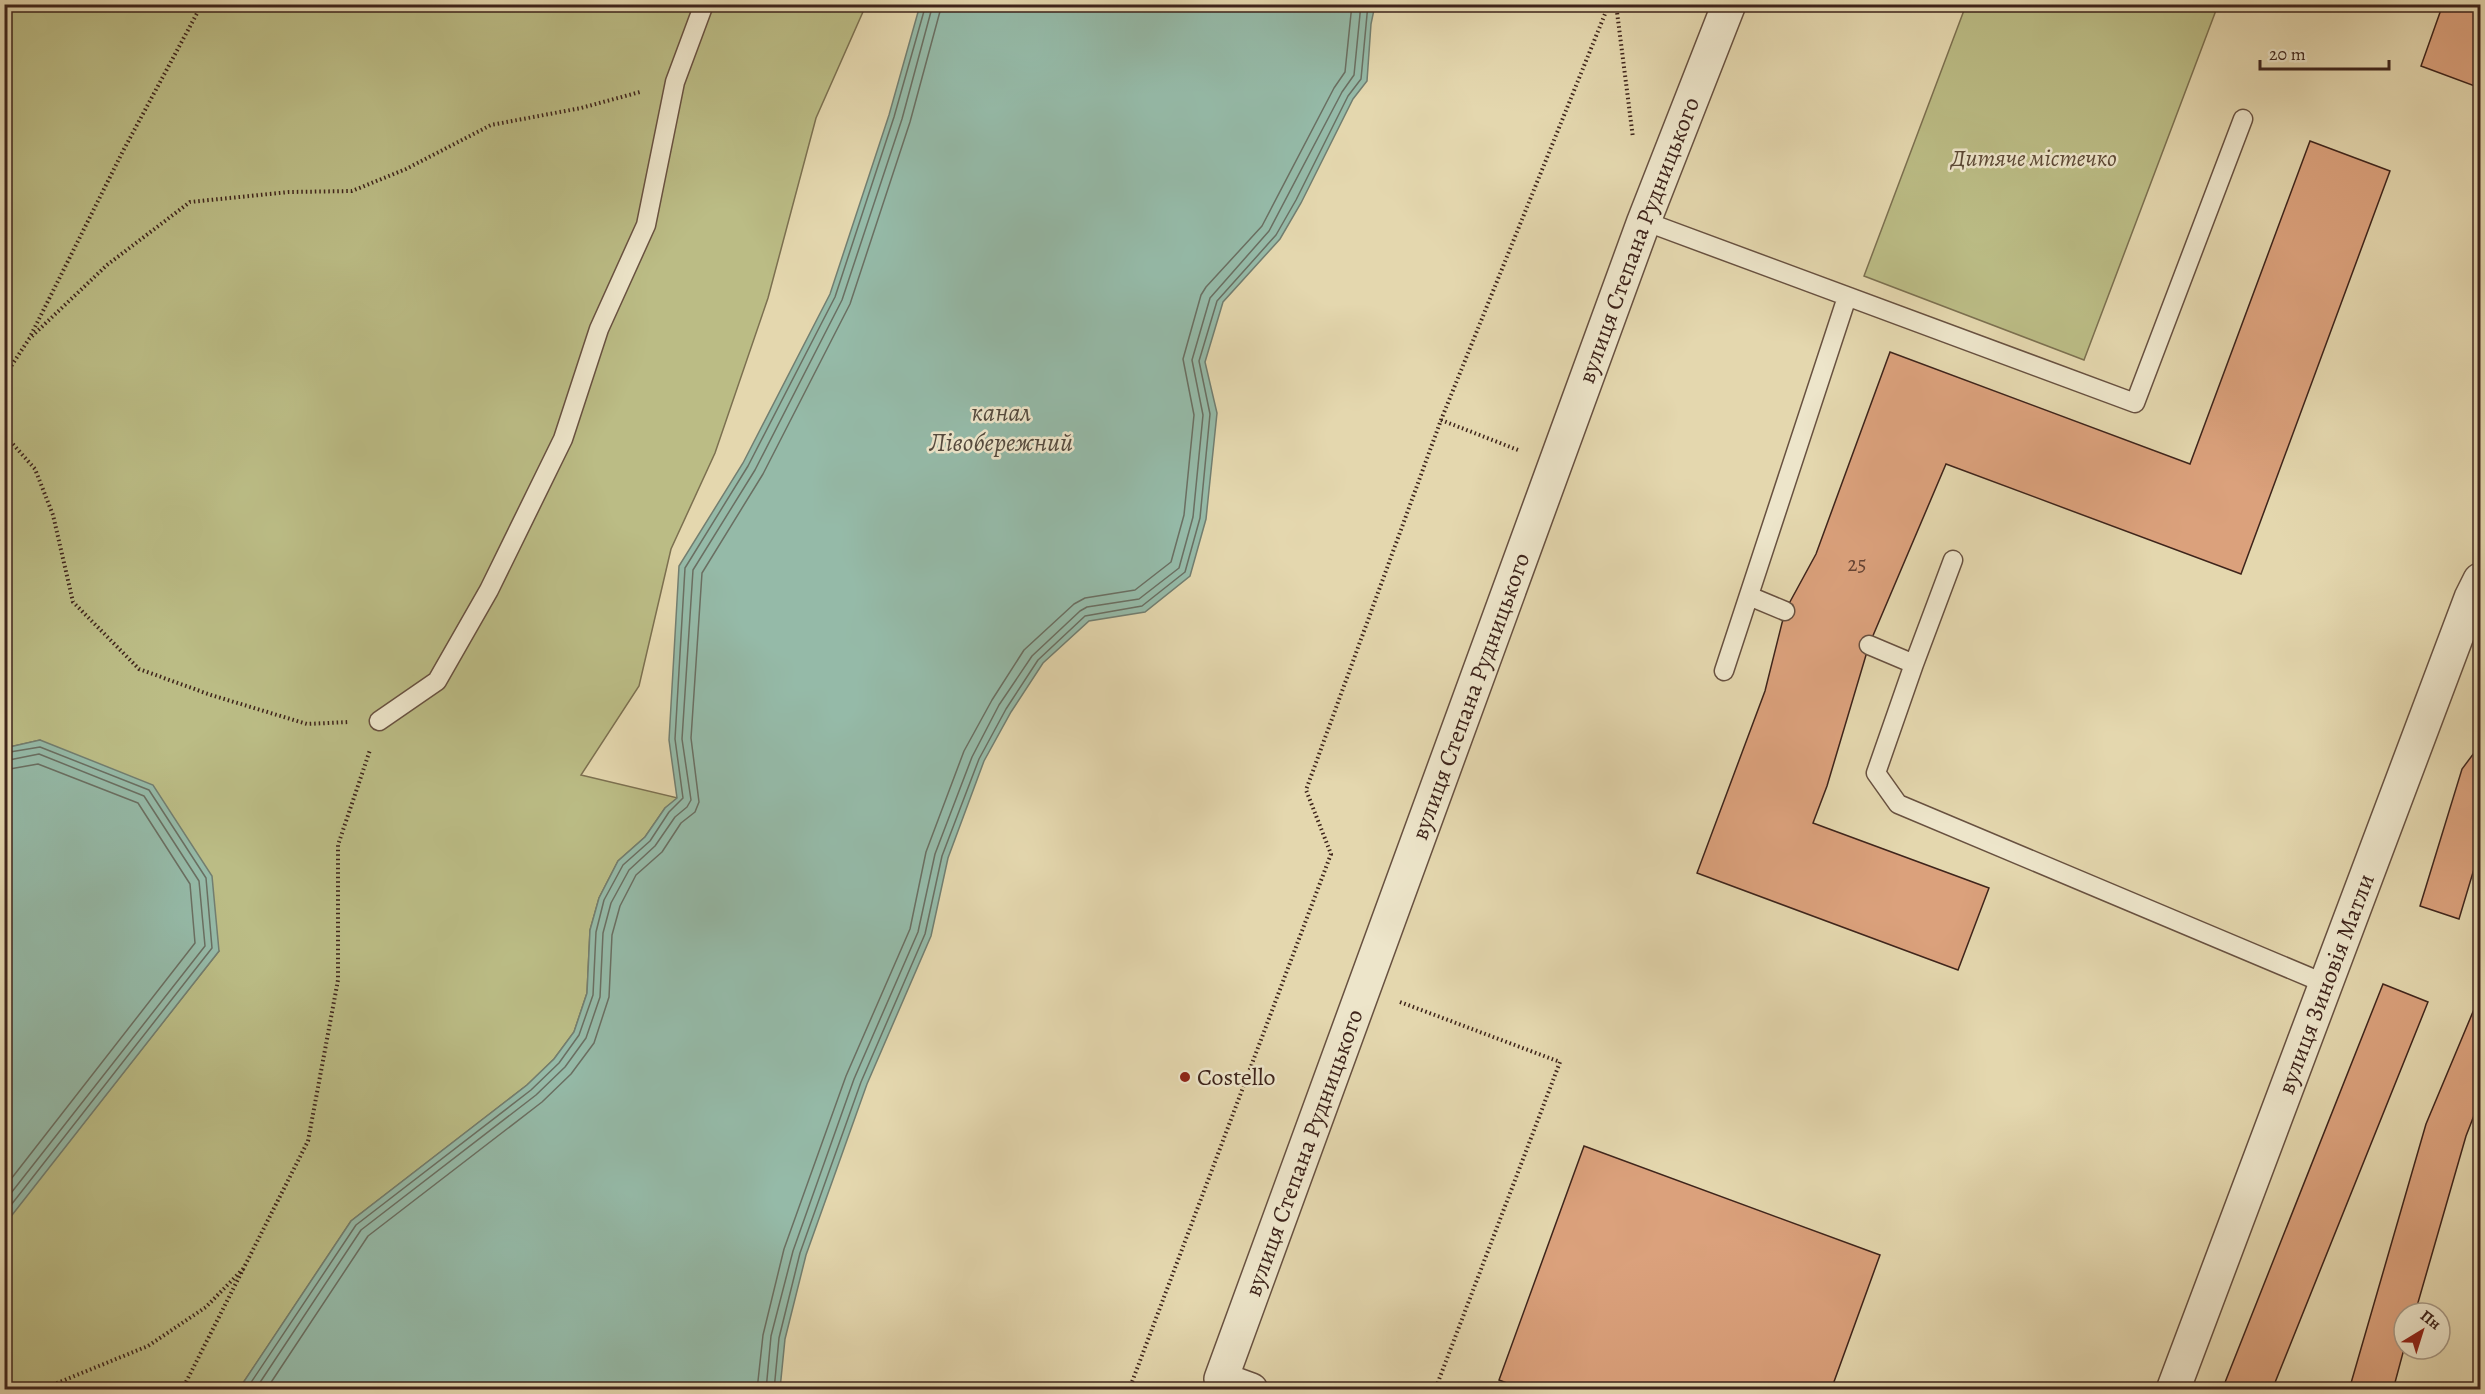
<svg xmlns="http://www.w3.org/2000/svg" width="2485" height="1394" viewBox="0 0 2485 1394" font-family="Alegreya,serif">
  <rect width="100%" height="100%" fill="#e4d7ae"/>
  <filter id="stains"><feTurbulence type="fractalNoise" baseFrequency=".00333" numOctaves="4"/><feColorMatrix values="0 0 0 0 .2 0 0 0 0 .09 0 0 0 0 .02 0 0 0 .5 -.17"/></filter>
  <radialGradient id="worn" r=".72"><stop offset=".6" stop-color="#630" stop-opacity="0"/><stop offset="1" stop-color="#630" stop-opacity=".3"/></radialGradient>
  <path fill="#bbbc85" stroke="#7c7050" stroke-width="1.5" d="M5 5H866L816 118 768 298 715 453 671 549 639 686 581 775 678 798 665 808 645 837 618 861 599 898 590 930 587 993 574 1032 554 1059 527 1085 351 1221 239 1389H5L4 1224 219 951 40 740 5 748Z
    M1966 5H2218L2084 360 1864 276Z"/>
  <path fill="#95baa8" stroke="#727e70" stroke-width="1.5" d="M920 5H1375L1371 24 1367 81 1353 99 1301 203 1280 239 1223 302 1205 362 1217 413 1206 519 1190 576 1145 612 1089 621 1043 663 1011 712 984 761 948 858 931 936 867 1084 806 1255 785 1339 780 1389H239L351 1221 527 1085 554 1059 574 1032 587 993 590 930 599 898 618 861 645 837 665 808 677 798 669 740 679 566 743 463 830 294 889 115Z
    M40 740 153 785 212 876 219 951 5 1224V748Z"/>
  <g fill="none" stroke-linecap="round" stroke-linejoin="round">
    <path stroke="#6a6f62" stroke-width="1.5" d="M4 753 40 747 149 790 206 878 212 948 4 1214
      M4 761 39 754 144 796 199 881 205 946 4 1202
      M4 770 38 764 138 803 190 884 195 943 4 1188
      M246 1390 356 1225 531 1090 559 1063 579 1035 593 995 596 932 604 900 623 865 650 841 669 812 683 798 675 739 685 568 748 466 835 297 894 117 926 4
      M255 1390 361 1230 536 1095 565 1067 586 1038 600 997 603 933 611 903 629 870 655 846 675 817 687 807 691 800 682 739 693 570 755 470 842 300 902 119 933 4
      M266 1390 368 1236 542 1102 571 1074 594 1043 609 997 612 935 620 906 636 875 662 852 681 823 695 812 699 802 691 738 702 573 763 474 850 304 910 122 942 4
      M757 1390 763 1335 784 1249 846 1076 910 929 926 852 964 751 992 700 1024 650 1074 604 1085 598 1135 590 1171 562 1184 515 1194 415 1183 359 1201 295 1206 287 1262 226 1334 88 1345 72 1352 4
      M766 1390 771 1336 793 1251 854 1079 918 932 935 854 972 757 999 705 1032 656 1080 611 1087 607 1139 599 1179 568 1193 517 1203 415 1192 360 1210 298 1269 231 1342 92 1354 75 1361 4
      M774 1390 779 1338 800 1253 861 1082 925 934 942 856 979 759 1006 709 1038 660 1085 616 1142 606 1185 572 1200 518 1210 414 1199 361 1217 301 1276 235 1296 200 1348 96 1361 79 1368 4"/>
  </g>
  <path fill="#dba17c" stroke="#3e241b" stroke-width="1.5" d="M2443 4H2480V88L2421 66Z
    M2310 141 2390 171 2241 574 1946 464 1869 645 1827 786 1813 823 1989 888 1958 970 1697 873 1765 691 1785 611 1816 554 1890 352 2190 464Z
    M2480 745V849L2459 919 2420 906 2462 769Z
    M2383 984 2428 1002 2272 1390H2222Z
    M2480 995V1100L2466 1136 2415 1313H2404V1349L2393 1390H2349L2426 1124Z
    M1584 1146 1880 1255 1831 1390H1525L1499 1380Z"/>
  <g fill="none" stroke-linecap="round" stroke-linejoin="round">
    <g stroke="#685140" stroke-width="21">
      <path id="service" d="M1644 221 2135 403 2243 119
        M1749 596 1785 611
        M1869 645 1914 664 1953 560
        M1914 664 1876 773 1898 804 2326 984
        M1724 671 1847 297
        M379 721 437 681 489 590 563 439 599 329 646 225 675 82 704 4"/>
    </g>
    <g stroke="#685140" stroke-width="36">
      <g id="minor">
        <path id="s1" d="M2173 1390 2471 598 2480 580"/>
      </g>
    </g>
    <g stroke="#685140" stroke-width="36">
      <g id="tertiary">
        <path id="s2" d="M1251 1390 1221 1379 1644 221 1729 4"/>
      </g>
    </g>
    <path stroke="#3e241b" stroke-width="4" stroke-dasharray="1.5 3" stroke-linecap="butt" d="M1616 4 1633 138
      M31 335 123 151 202 4
      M4 375V386
      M4 377 29 339 107 265 190 202 289 192 352 191 406 169 491 125 581 108 640 92
      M1441 420 1518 450
      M4 434 35 469 53 515 73 602 139 669 211 695 307 724 349 722
      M1400 1002 1560 1062 1435 1390
      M40 1390 148 1346 206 1307 244 1268
      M182 1390 308 1141 338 980V845L370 750
      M1129 1390 1331 854 1306 790 1441 420 1609 4"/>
    <use href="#service" stroke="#ede5ca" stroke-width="18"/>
    <use href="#minor" stroke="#ede5ca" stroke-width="33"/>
    <use href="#tertiary" stroke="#ede5ca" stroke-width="33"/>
  </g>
  <circle fill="#8f2418" stroke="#ede5ca" stroke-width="2" cx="1185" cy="1077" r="6"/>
  <g text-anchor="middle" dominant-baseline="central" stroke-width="5" stroke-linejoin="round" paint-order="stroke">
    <g font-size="21" fill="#654333">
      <text x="1857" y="564">25</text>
    </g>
    <g font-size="24" font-style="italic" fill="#5d4a36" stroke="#ede5ca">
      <text x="2034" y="158">Дитяче містечко</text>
    </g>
    <g font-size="24" fill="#3e241b" stroke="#ede5ca">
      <text stroke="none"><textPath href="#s2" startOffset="1245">вулиця Степана Рудницького</textPath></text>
      <text stroke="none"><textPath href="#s2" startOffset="759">вулиця Степана Рудницького</textPath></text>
      <text stroke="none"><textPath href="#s1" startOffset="434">вулиця Зиновія Матли</textPath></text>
      <text stroke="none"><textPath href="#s2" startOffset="273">вулиця Степана Рудницького</textPath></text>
    </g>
    <g font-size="24" fill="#3e241b" stroke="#ede5ca" text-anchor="start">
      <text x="1197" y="1077">Costello</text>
    </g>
    <g font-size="26" font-style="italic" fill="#544a3e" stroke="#ede5ca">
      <text x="1001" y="412">канал<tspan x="1001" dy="30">Лівобережний</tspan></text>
    </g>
  </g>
  <rect width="2485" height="1394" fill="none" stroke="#e4d7ae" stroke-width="24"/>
  <rect x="6" y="6" width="2473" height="1382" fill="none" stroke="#3e241b" stroke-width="3"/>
  <rect x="12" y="12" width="2461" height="1370" fill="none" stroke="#3e241b" stroke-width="1.5"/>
  <g transform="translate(2422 1331) rotate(38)"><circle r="28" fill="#ede5ca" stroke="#a79884" stroke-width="1.5"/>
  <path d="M0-4.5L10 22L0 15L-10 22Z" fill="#8f2418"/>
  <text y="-9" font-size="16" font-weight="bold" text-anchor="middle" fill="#3e241b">Пн</text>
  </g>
  <path d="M2260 60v9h129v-9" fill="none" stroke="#3e241b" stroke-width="3"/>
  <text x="2269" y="60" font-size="18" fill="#3e241b" stroke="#ede5ca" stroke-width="4.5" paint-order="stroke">20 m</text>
  <rect width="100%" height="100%" filter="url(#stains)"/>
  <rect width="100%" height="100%" fill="url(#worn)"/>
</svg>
